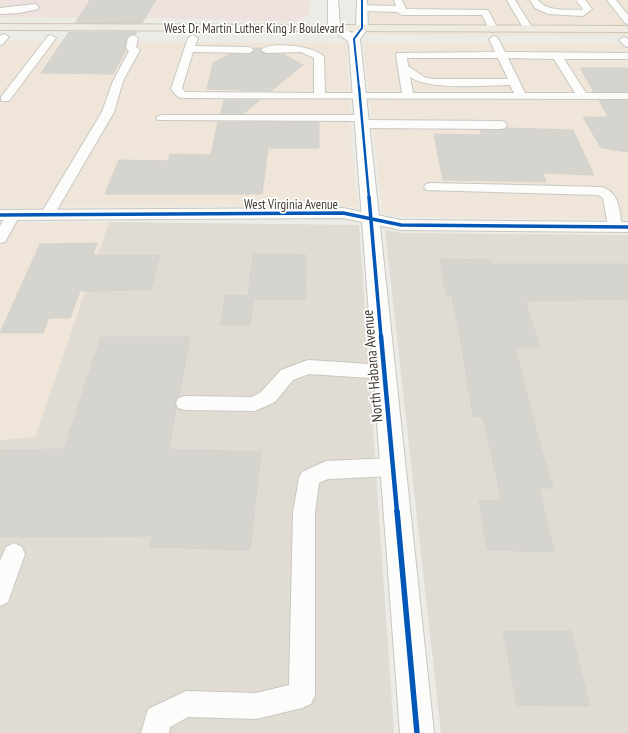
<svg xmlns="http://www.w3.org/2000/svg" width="628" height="733" viewBox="0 0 628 733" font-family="'PT Sans Narrow',sans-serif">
  <rect width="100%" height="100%" fill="#ecebe6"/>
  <path fill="#e1dcd3" d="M109 222 359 225 394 733H0V440L35 436Z
    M385 230 402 233 628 235V733H441Z"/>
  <path fill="#efe6d9" d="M369 0H628V26L370 24Z
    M368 31 628 32V36L366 35Z
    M0 41 346 43 352 149 358 208 343 206 0 207Z
    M363 43H628V219L402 217 383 213Z
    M109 222 35 437 0 440V223Z"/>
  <path fill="#efe1dd" d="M0 0H310L309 15 295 22 213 19 0 17Z"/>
  <path fill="#d6d4cf" stroke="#d5d2cc" d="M90 0H156L142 23H75Z
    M69 32H137L135 35 132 34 127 38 125 48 126 50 113 74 41 73Z
    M254 48H261L260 50 266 54H283L303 65 271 91 207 89 213 63 230 54H250L255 51Z
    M580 68H628V92H594Z
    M224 100H260L243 114H221Z
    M599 100H628V152L601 148 583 117H608Z
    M218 122H319V148H268L262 194H105L119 160 168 161 170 154 211 155Z
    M507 128 573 130 594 175 543 173 546 182 443 180 434 134 482 135 480 130H501Z
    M97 243 93 255H160L151 290 80 291 70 318H49L43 333H0L40 244Z
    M253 254 306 255 305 300 254 299 250 325H220L226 295 248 296Z
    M440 259 489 260 493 264H628V299L525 301 540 348H515L539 441 553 488H539L554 552 487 550 479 500 502 501 483 417 473 416 465 369H466L452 295H446Z
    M101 337H190L179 396 175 402 176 408 169 449 261 452 250 550 150 547 153 536 0 537V450L64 449Z
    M503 631H571L590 706 517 705Z"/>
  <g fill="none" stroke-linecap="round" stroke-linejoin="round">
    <g stroke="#c9c7c2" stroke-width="2">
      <path id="service" d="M394 0H402L406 9 488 10 498 29 493 32 490 31 482 15H402L397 12 362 11 358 8 362 5 396 6Z
        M507 0H515L533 29 531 31H525Z
        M530 0H538C547 12 567 9 581 10L583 9 576 0H585L592 9 583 16 548 14 535 8Z
        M607 0H616L628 15V24L625 23Z
        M35 4 39 7 38 9 19 13 0 14V8Z
        M4 34 9 37 3 44 0 45V36Z
        M51 35 56 38 9 101H1V97L48 36Z
        M133 35 138 38 136 47 140 50 123 81 114 112 54 215 52 218 47 219 42 218 40 215 102 112 113 81 129 51 126 48 128 38Z
        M193 35 198 38 195 46 249 47 254 50 249 53 193 52 182 88 185 92 314 93V58L301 52 266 53 261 50C270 41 316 46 324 57L325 93H402L396 55 397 53 495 52 489 39 494 36 497 37 505 52 628 53V59H564L586 93H628V99L182 98 178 97 171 89 188 38ZM407 58H498L508 79H433L424 77 408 66ZM508 58 554 59 575 93H525ZM410 77C430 91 485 85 510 85L514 93H413Z
        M624 37 628 39V47L625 46 619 40Z
        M162 115H360L364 116 366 118 364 120 501 121 505 122 507 125 505 128 501 129 361 128 357 126 355 124 357 121 158 120 156 118 158 116Z
        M431 183 601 187C620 192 619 210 622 226L620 229 615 230 610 229 608 226 603 198 598 195 426 190 424 187 426 184Z
        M13 211 18 212 20 215 5 242 0 243V226L8 212Z
        M308 360 385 365 391 367 394 372 391 377 385 379 309 374 293 380 275 402 255 411 185 410 178 408 176 403 178 398 185 396 252 397 261 392 281 370Z
        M393 458 400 461 403 467 400 473 393 476 328 479 319 483 315 513V695L311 704 302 708 256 719 188 717 170 727 169 733H141L148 709 186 691 256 693 289 685 293 513 299 478 302 472 326 461Z
        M14 543 22 547 25 554 8 602 0 606V561L6 547Z"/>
    </g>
    <g stroke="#c9c7c2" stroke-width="2">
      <path id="minor" d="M343 208 401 220 628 222V232L401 230 343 218 0 220V210Z"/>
    </g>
    <g stroke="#c9c7c2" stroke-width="2">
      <path id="tertiary" d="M328 0H338L340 26 352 33 356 28 357 0H367L368 28 360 39 434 733H400L349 45 348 41 328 28Z"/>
    </g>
    <g stroke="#cec6b4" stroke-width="2">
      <path id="primary" d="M0 24 628 26V32L0 30Z"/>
    </g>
    <use href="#service" fill="#fcfcfb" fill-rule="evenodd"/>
    <use href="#minor" fill="#fcfcfb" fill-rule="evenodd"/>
    <use href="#tertiary" fill="#fcfcfb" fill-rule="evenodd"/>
    <use href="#primary" fill="#efebe2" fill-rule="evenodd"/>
    <g stroke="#fff" stroke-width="3.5">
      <path id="cycleway-far4" d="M359 88 354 39 362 28V0"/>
    </g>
    <g stroke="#fff" stroke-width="4">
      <path id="cycleway-far3" d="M359 87 369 198"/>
    </g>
    <g stroke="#fff" stroke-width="5.5">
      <path id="cycleway-far2" d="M369 197 381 337
        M0 215 343 213 401 225 628 227"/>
    </g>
    <g stroke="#fff" stroke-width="7">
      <path id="cycleway-far1" d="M381 336 397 512"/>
    </g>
    <g stroke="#fff" stroke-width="8">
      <path id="cycleway" d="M397 511 417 733"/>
    </g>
    <use href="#cycleway-far4" stroke="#0057b8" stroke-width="2"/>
    <use href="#cycleway-far3" stroke="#0057b8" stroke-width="2.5"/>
    <use href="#cycleway-far2" stroke="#0057b8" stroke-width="3.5"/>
    <use href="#cycleway-far1" stroke="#0057b8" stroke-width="4.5"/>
    <use href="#cycleway" stroke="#0057b8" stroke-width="5.5"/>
  </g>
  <g text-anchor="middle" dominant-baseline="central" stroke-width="3.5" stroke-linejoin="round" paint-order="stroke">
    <g font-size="13" fill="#423b33" stroke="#fff">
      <text x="254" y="28">West Dr. Martin Luther King Jr Boulevard</text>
      <text x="291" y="204">West Virginia Avenue</text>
    </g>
    <g font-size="15" fill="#423b33" stroke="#fff">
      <text transform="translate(372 366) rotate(-95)">North Habana Avenue</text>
    </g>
  </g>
</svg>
